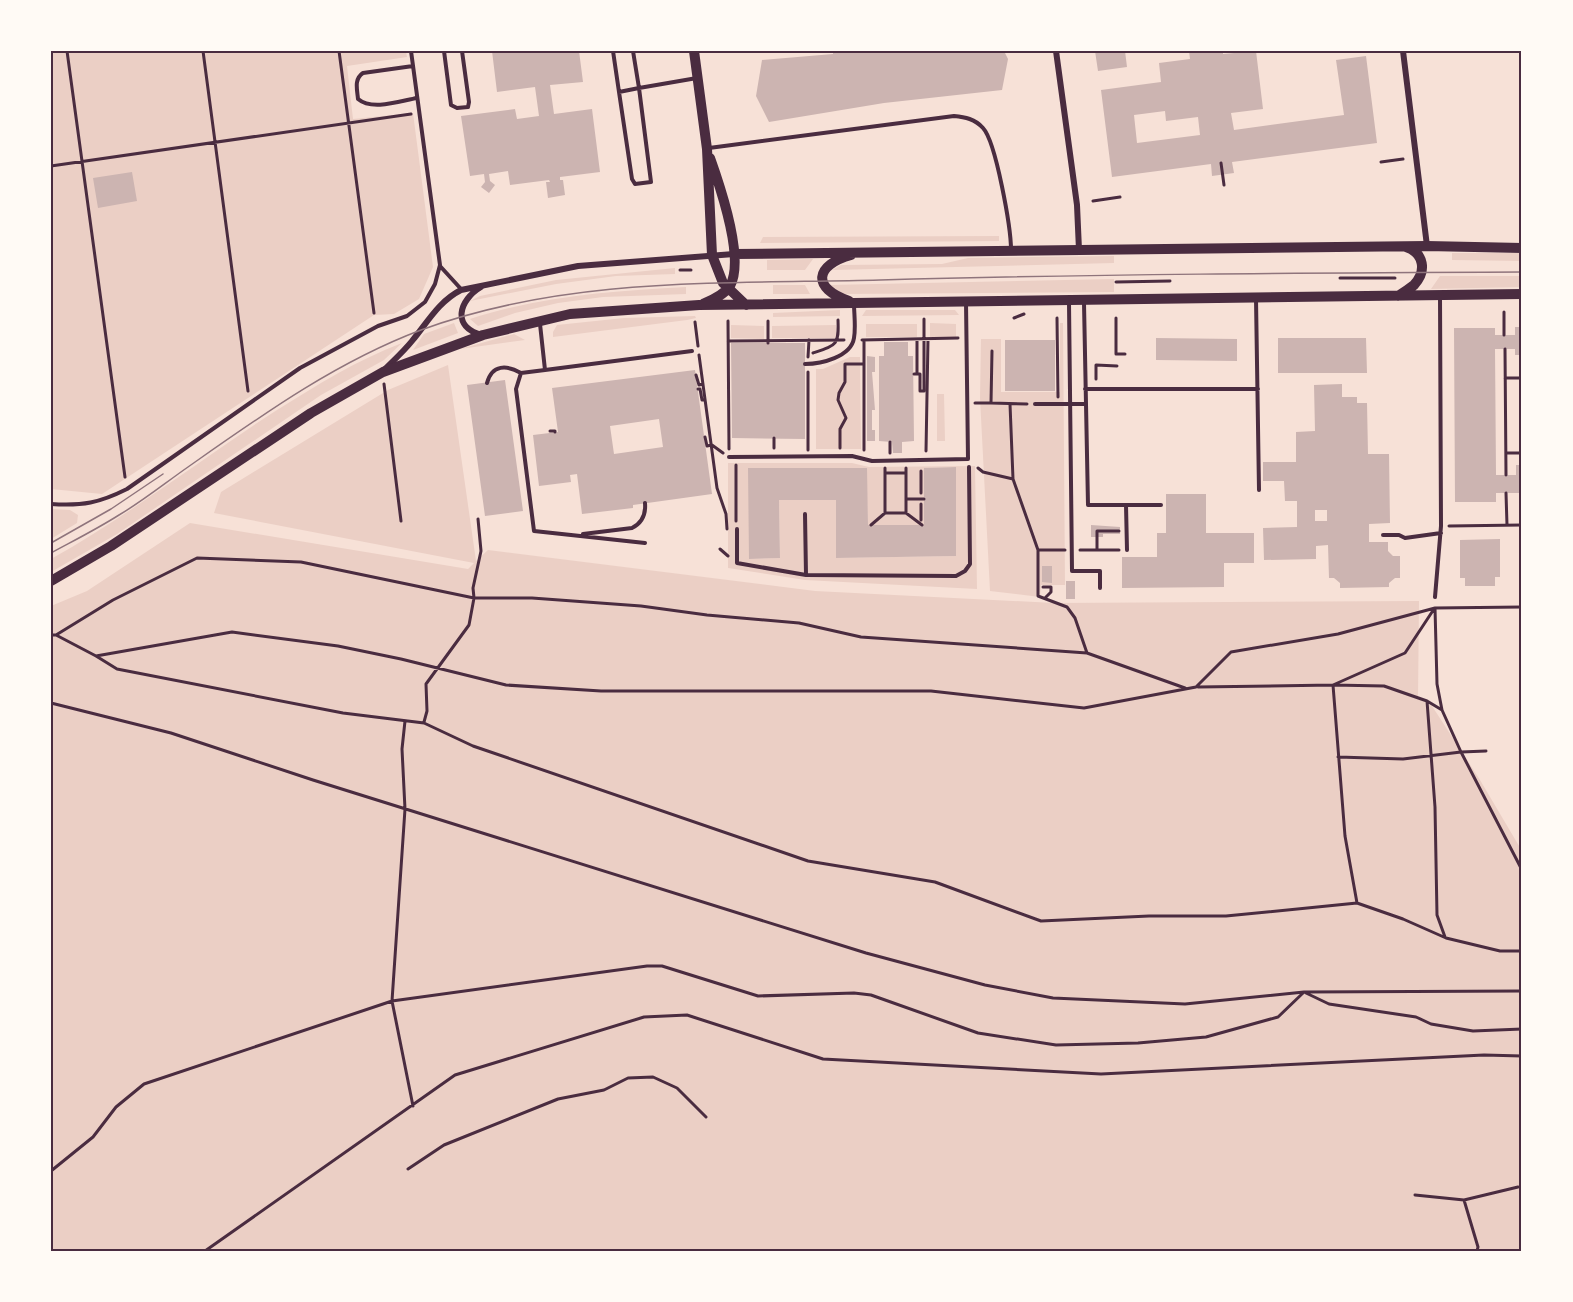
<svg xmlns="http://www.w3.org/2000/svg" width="1573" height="1302" viewBox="0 0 1573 1302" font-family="'Fira Sans',sans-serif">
  <rect width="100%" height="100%" fill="#f7e1d7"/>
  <path fill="#ebcfc5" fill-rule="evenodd" d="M51 51H406L407 57 347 66 353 119 413 113 433 267 419 299 394 314 374 315 102 494 51 489Z
    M999 236V241L760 243 763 237Z
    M1452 253H1522V261L1452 260Z
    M1114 256V263L832 270 841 265 942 264 968 258Z
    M813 259 805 270H767V260Z
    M675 268V274L616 276 556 284 470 301 480 296 556 280Z
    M1440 276H1522V287L1431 289Z
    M1114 279V292L841 294 829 285Z
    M773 285H805L810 294H773Z
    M686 287V294L603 297 558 303 515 313 478 326 470 319C540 296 613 291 686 287Z
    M840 310V316L773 317V313Z
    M866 310H955L959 315 862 316Z
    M695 316 696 318 687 320 553 337V332L557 325 624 318Z
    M454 323 458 333 413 350 424 334Z
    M930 323 956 324V337H930Z
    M1060 323H1063L1065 585H1041L1040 597 990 591 980 398 981 339H1001V392H1060Z
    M866 324H917V337H866Z
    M731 325 764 326V339L731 338Z
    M836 325V338H772V326Z
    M514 334 525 340 460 349Z
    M402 343 384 360 321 395 117 534 51 572V559C130 515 201 459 277 410 317 385 357 360 402 343Z
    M850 357H860L861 449H816V369H823Z
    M448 365 476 561 488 550 815 591 1054 603 1419 601 1418 698 1432 706 1480 780 1522 851V1251H51V606L87 591 190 523 468 569 474 563 214 513 221 492 388 390Z
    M937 394H944L945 441H937Z
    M728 463H852L869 467 975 466 977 589 805 580 728 568ZM956 467V556L837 558 836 500H779L780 558 749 559V468H866L868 525H924V468Z
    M51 509 70 510 78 515 77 523 51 539Z"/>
  <path fill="#ccb4b1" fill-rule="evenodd" d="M492 51H579L583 82 550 85 554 114 592 109 600 172 560 177V180H563L565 195 548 198 546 182H550L549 180 510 185 508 171 489 174 490 181 495 185 489 193 481 187 485 182 484 174 470 176 461 116 515 109 517 119 539 116 535 87 497 92Z
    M833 51H1004L1008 59 1002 90 884 103 769 122 756 96 762 60 833 54Z
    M1095 51H1125L1127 67 1098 71Z
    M1189 51H1223V54L1256 51 1263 109 1231 113 1234 130 1344 115 1336 60 1366 56 1377 143 1232 162 1234 173 1212 176 1211 164 1112 177 1101 90 1161 82 1159 63 1190 59ZM1165 111 1166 121 1198 117 1200 135 1137 143 1134 115Z
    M132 172 137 201 98 208 93 178Z
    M1515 327H1522V355H1515V349H1495L1496 475H1516V465H1522V493H1496V502H1455L1454 328H1495V335H1515Z
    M1156 338 1237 339V361L1156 360Z
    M1278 338H1366L1367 373H1278Z
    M1005 340H1055V391H1005Z
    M884 342H908V356H913L914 441 902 442V453H893L892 442 879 441V356H884Z
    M731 343H805V439L732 438Z
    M867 356 875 357V372H872L875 410H872V430H875V441H867Z
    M695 370 712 494 633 505V508L582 514 577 474 570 475 571 482 539 486 533 435 558 432 552 388ZM659 419 663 447 614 454 610 426Z
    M505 380 523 511 485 516 467 385Z
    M1342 384V397H1357V403H1367L1368 454H1389L1390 523 1369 524V542H1388V551L1393 556H1400V578H1395L1389 583V587L1340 588V583L1334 578H1329L1328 545 1316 546V559L1264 560 1263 528 1297 527V501H1285L1284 481H1263V462H1296V432L1315 431 1314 385ZM1315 510H1327V521H1315Z
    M956 467V556L836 558V500H779L780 558 749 559 748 468H867L868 525H924V468Z
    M1166 494H1206V533H1254V563H1224V587L1122 588V557H1157V533H1166Z
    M1091 525 1120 527V534H1103V537H1091Z
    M1500 539V577H1495V586H1465V578H1460V540Z
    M1042 566H1052V583L1042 582Z
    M1066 581H1075V599H1066Z"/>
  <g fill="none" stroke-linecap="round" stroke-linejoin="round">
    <path stroke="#4a2c40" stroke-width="3" d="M67 51 125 477
      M203 51 248 391
      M339 51 374 313
      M1381 162 1403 159
      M1221 163 1224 185
      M51 166 411 114
      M1093 201 1120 197
      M680 270H691
      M1340 278H1395
      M1116 282 1170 281
      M1504 312V335
      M1014 318 1024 314
      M1057 318 1058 397
      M1116 318V354H1125
      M728 321 729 449
      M695 322 698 346
      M862 340 958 338
      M864 340V450
      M728 341 844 340
      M768 343V321
      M1505 349 1506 475
      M992 351 991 403 1027 404
      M813 353C837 345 839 345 838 320
      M699 355 717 488 726 514 727 529
      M808 357 809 340
      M914 374H917V339
      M917 374H920V391H924V319
      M696 375 699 385 703 384
      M1505 378H1522
      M1096 379V365L1117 366
      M384 384 401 521
      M698 389H700L702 400H705
      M975 403H991
      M1010 404 1013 479 1038 550
      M550 431H555V432
      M705 437 707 446 712 445 723 453
      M774 438V448
      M840 448V429L846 418 838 400 839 393 845 382V364H864
      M808 450V372
      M926 451 928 339
      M890 453V442
      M1506 453H1522
      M736 465V521
      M906 468V513L922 525
      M978 468 983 472 1013 479
      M921 471V493
      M885 473H906
      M1506 493 1507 525
      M906 499H924
      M885 513H906
      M921 520V504
      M871 525 885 513V468
      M1449 526 1522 525
      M720 549 728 556
      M1065 550H1038V596L1067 607 1075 618 1087 653
      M1080 550H1119
      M1097 550V531H1119
      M1043 587H1051V592L1045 598
      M1435 608 1437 684 1442 710 1461 752 1522 870
      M51 635H56L96 656 117 669 343 713 424 723 473 746 808 861 935 882 1041 921 1149 916H1226L1357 903 1403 919 1446 938 1500 951H1522
      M56 635 113 600 197 558 301 562 474 598H532L641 606 707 615 799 623 861 637 1087 653 1185 688
      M96 656 232 632 338 646 401 659 506 685 601 691H931L1084 708 1196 687 1231 652 1338 634 1435 608 1522 607
      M1198 687 1333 685 1405 653 1434 609
      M1427 701 1435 807 1437 915 1445 937
      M51 703 171 733 313 780 866 953 985 985 1053 998 1185 1004 1304 992 1522 991
      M405 721 402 749 405 809 392 1001 413 1106
      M424 722 427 711 426 684 469 625 474 598 473 588 481 551 478 519
      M1338 757 1403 759 1461 752 1486 751
      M1357 903 1345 836 1333 685 1384 686 1427 701 1442 710
      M1306 993 1329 1004 1416 1017 1431 1024 1473 1031 1522 1029
      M408 1169 444 1145 558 1099 604 1090 628 1078 653 1077 677 1088 706 1117
      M51 1171 93 1137 116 1107 144 1084 392 1001 647 966H662L758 996 854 993 871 995 978 1033 1056 1045 1138 1043 1206 1037 1278 1017 1303 993
      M1415 1195 1464 1200 1518 1187
      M1464 1200 1478 1247 1477 1251
      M205 1251 455 1075 644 1017 687 1015 823 1059 1101 1074 1484 1055 1522 1056"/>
    <path stroke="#4a2c40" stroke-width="4" d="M444 51 451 105 457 108 468 107 469 102 462 51
      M613 51 619 92 639 88 651 182 635 184 632 179 619 92
      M633 51 639 88 697 78
      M413 66 363 73C354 79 357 89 358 99 372 111 400 101 417 98
      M709 148 954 116C965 117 975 119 983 128 996 142 1011 228 1011 250
      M440 266 461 289
      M1256 299 1259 490
      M1069 303 1072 571H1100V588
      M1084 303 1088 505H1161
      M540 324 545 370 521 373 516 389 534 531 645 543
      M805 364C821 364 851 357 854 338 856 327 854 314 854 303
      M545 370 692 351
      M487 383C492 364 507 365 521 373
      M1085 389H1258
      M1035 404H1085
      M729 457 852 456 872 461 968 459 966 302
      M51 504C83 506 99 503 127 489L300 368 378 326 407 316 425 302 435 284 440 265 411 51
      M1126 505 1127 550
      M805 514 806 575
      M737 529V563L806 575 956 576 965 571 970 564 969 467
      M583 534 632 528C642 523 646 515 645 503
      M1383 535H1399L1405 538 1441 533
      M1435 597 1441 526 1440 296"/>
    <path stroke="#4a2c40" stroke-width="6" d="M1056 51 1077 205 1079 250
      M1403 51 1427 246
      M481 287C459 300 451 327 482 335
      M385 369C394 360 404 351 412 341 427 323 439 301 461 290L578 266 734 254"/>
    <path stroke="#4a2c40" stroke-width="10" d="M694 51 707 149 712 255 723 283 746 305
      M734 254 1427 246 1522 248
      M1398 296C1403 293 1409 289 1414 285 1427 271 1424 253 1406 247
      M849 301C811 288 815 265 851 255
      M703 304C712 300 724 295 730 286 745 259 720 186 710 158
      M51 581 111 546 311 413 383 372 483 335 570 314 699 305 1522 294"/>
    <path stroke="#8f747c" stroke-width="1.5" d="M51 543 111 509 163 474
      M51 553C73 541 97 529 119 515 143 501 165 483 188 467 262 415 336 362 421 330 568 276 726 284 880 280 1094 274 1308 273 1522 272"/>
  </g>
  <rect width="1573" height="1302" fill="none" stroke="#fffaf5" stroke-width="105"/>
  <rect x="52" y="52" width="1468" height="1198" fill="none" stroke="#4a2c40" stroke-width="2"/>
</svg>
